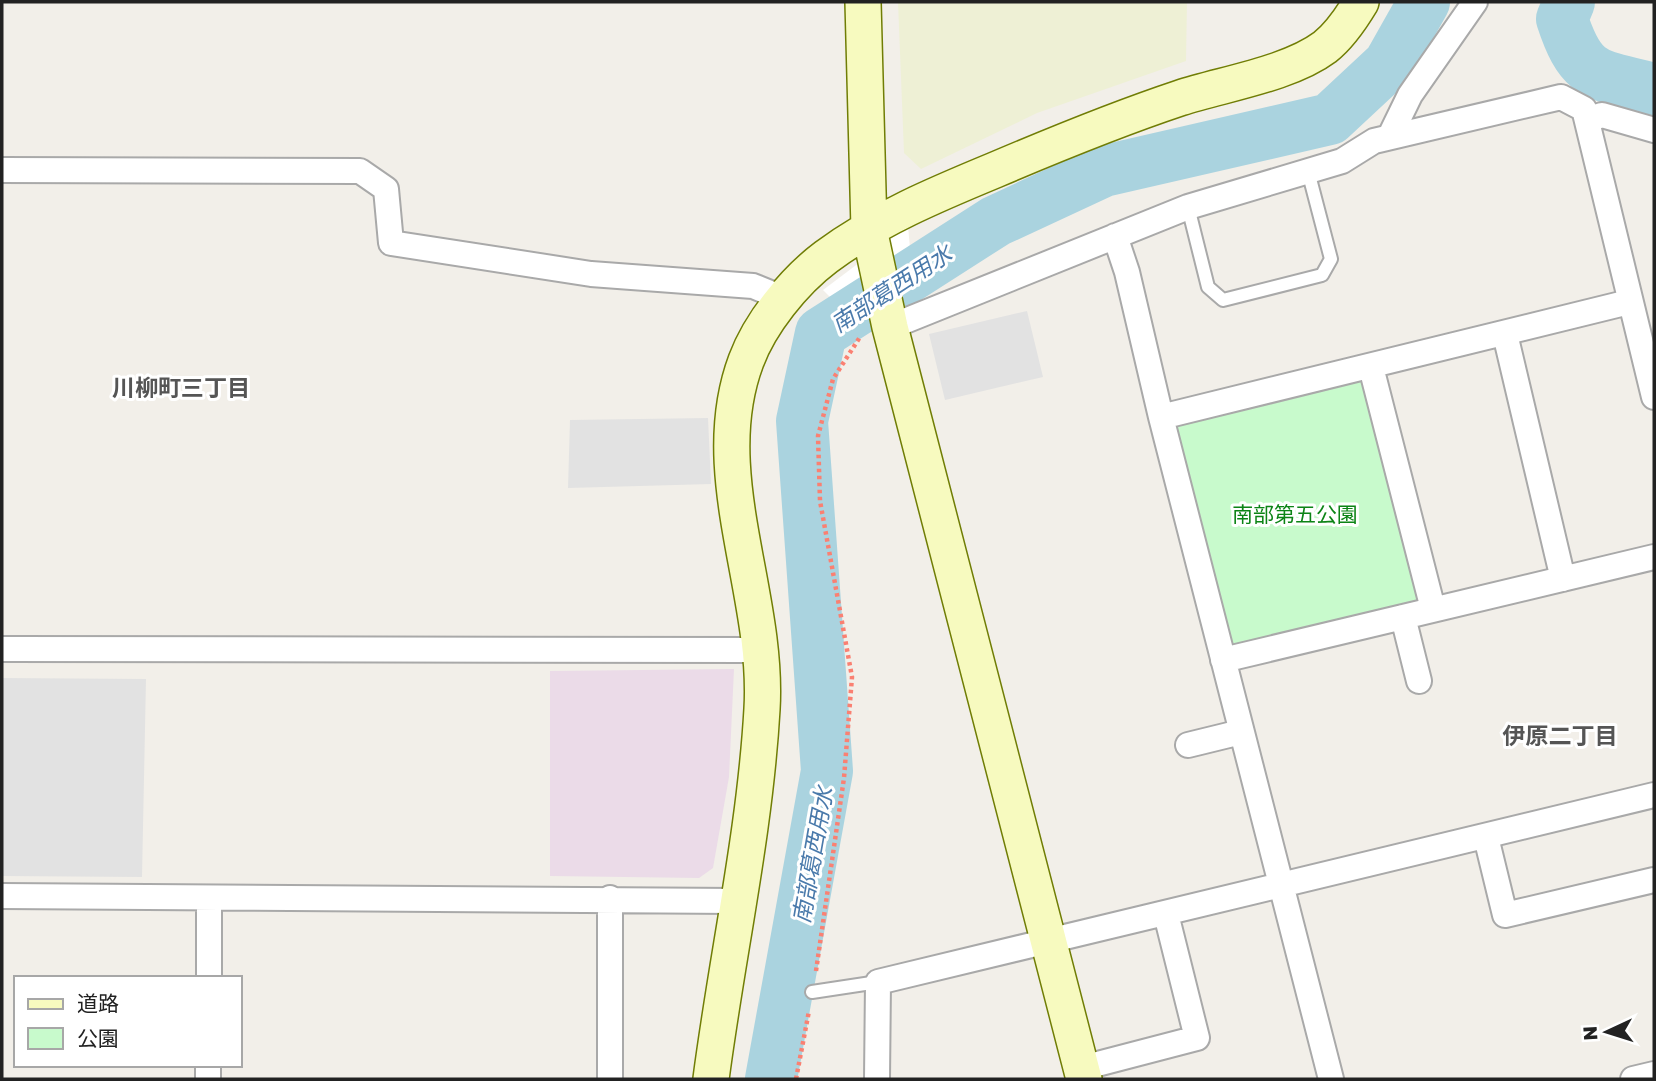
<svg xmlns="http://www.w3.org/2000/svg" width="1656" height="1081" viewBox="0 0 1656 1081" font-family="'Golos Text','Noto Sans JP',sans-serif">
  <rect width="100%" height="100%" fill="#f2efe9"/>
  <path fill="#ebdbe8" d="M734 669 729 777 713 868 699 878 550 876V671Z"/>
  <path fill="#eef0d5" d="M898 2H1187L1186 61 1037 113 921 169 904 153Z"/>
  <path fill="#c8facc" d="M1361 379 1419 604 1230 650 1172 424Z"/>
  <path fill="#e2e2e2" d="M1027 311 1043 377 945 400 929 334Z
    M708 418 711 484 568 488 570 420Z
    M2 678 146 679 142 877 2 876Z"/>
  <path fill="#fff" d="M908 226 914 292 861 328 823 290Z"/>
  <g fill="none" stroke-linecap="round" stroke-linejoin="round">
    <path stroke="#aad3df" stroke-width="52" d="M1569 2 1562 19C1582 80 1597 74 1654 89
      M771 1079 827 771 802 421 821 333 996 221 1104 171 1330 119 1389 64 1424 2"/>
    <g stroke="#a9a9a9" stroke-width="16">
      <path id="lane" d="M1188 207 1208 287 1223 300 1322 275 1331 259 1308 171
        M812 992 878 982"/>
    </g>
    <g stroke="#a9a9a9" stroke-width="28">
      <path id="street" d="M1587 120 1602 115 1654 130
        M1390 136 1410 95 1475 2
        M2 170 360 171 386 189 391 243 591 274 753 286 785 299
        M1115 236 1127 272 1161 417 1331 1079
        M890 327 1188 207 1342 161 1374 141 1561 97 1584 109 1654 397
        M1505 334 1563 579
        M1371 367 1433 609
        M1161 417 1629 302
        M1403 617 1419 681
        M2 649 762 650
        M1223 660 1654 557
        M1188 745 1241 732
        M1486 837 1505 915 1654 880
        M2 896 737 901
        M610 898V1079
        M209 978V899
        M1082 1068 1197 1038 1166 914
        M208 1079V1065
        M877 1079 878 982 1654 795
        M1633 1079 1654 1074"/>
    </g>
    <g stroke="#707d05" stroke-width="38">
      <path id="secondary" d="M863 2 869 229 890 327 1084 1079
        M711 1079C727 956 755 833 762 709 769 593 704 473 746 361 760 323 794 281 826 257 877 219 937 194 995 170 1056 144 1117 119 1180 98 1223 84 1289 74 1325 47 1339 36 1352 17 1361 2"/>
    </g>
    <path stroke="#fa8072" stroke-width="4.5" stroke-dasharray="3.5 3.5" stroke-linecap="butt" d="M816 971 844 778 852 677 820 501 818 436 833 379 860 337
      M796 1079 809 1011"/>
    <use href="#lane" stroke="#fff" stroke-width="12"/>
    <use href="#street" stroke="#fff" stroke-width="24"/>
    <use href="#secondary" stroke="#f7fabf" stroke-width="35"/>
  </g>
  <g text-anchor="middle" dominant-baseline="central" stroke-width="6" stroke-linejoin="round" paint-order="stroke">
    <g font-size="21" fill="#0c8416" stroke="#fff">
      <text x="1295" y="514">南部第五公園</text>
    </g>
    <g font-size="23" font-style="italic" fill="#4a7aab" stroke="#fff">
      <text transform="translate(891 288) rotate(-33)">南部葛西用水</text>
      <text transform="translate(812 855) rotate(-80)">南部葛西用水</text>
    </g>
    <g font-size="23" font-weight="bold" fill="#555" stroke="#fff">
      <text x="181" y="387">川柳町三丁目</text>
      <text x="1560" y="735">伊原二丁目</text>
    </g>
  </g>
  <rect width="1656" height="1081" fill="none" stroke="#222222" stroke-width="7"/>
  <rect x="14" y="976" width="228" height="91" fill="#ffffff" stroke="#a7a7a7" stroke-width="2"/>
  <rect x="28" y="999" width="35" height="10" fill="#f7fabf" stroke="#a7a7a7" stroke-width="2"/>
  <text x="77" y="1011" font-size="21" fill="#222222">道路</text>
  <rect x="28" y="1028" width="35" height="21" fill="#c8facc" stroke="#a7a7a7" stroke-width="2"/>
  <text x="77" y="1046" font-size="21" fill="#222222">公園</text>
  <g transform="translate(1607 1032) rotate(266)" stroke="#ffffff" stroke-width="5" paint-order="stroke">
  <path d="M0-5L12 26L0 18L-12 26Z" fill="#222222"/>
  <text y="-10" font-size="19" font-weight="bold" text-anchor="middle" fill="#222222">N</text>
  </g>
</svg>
